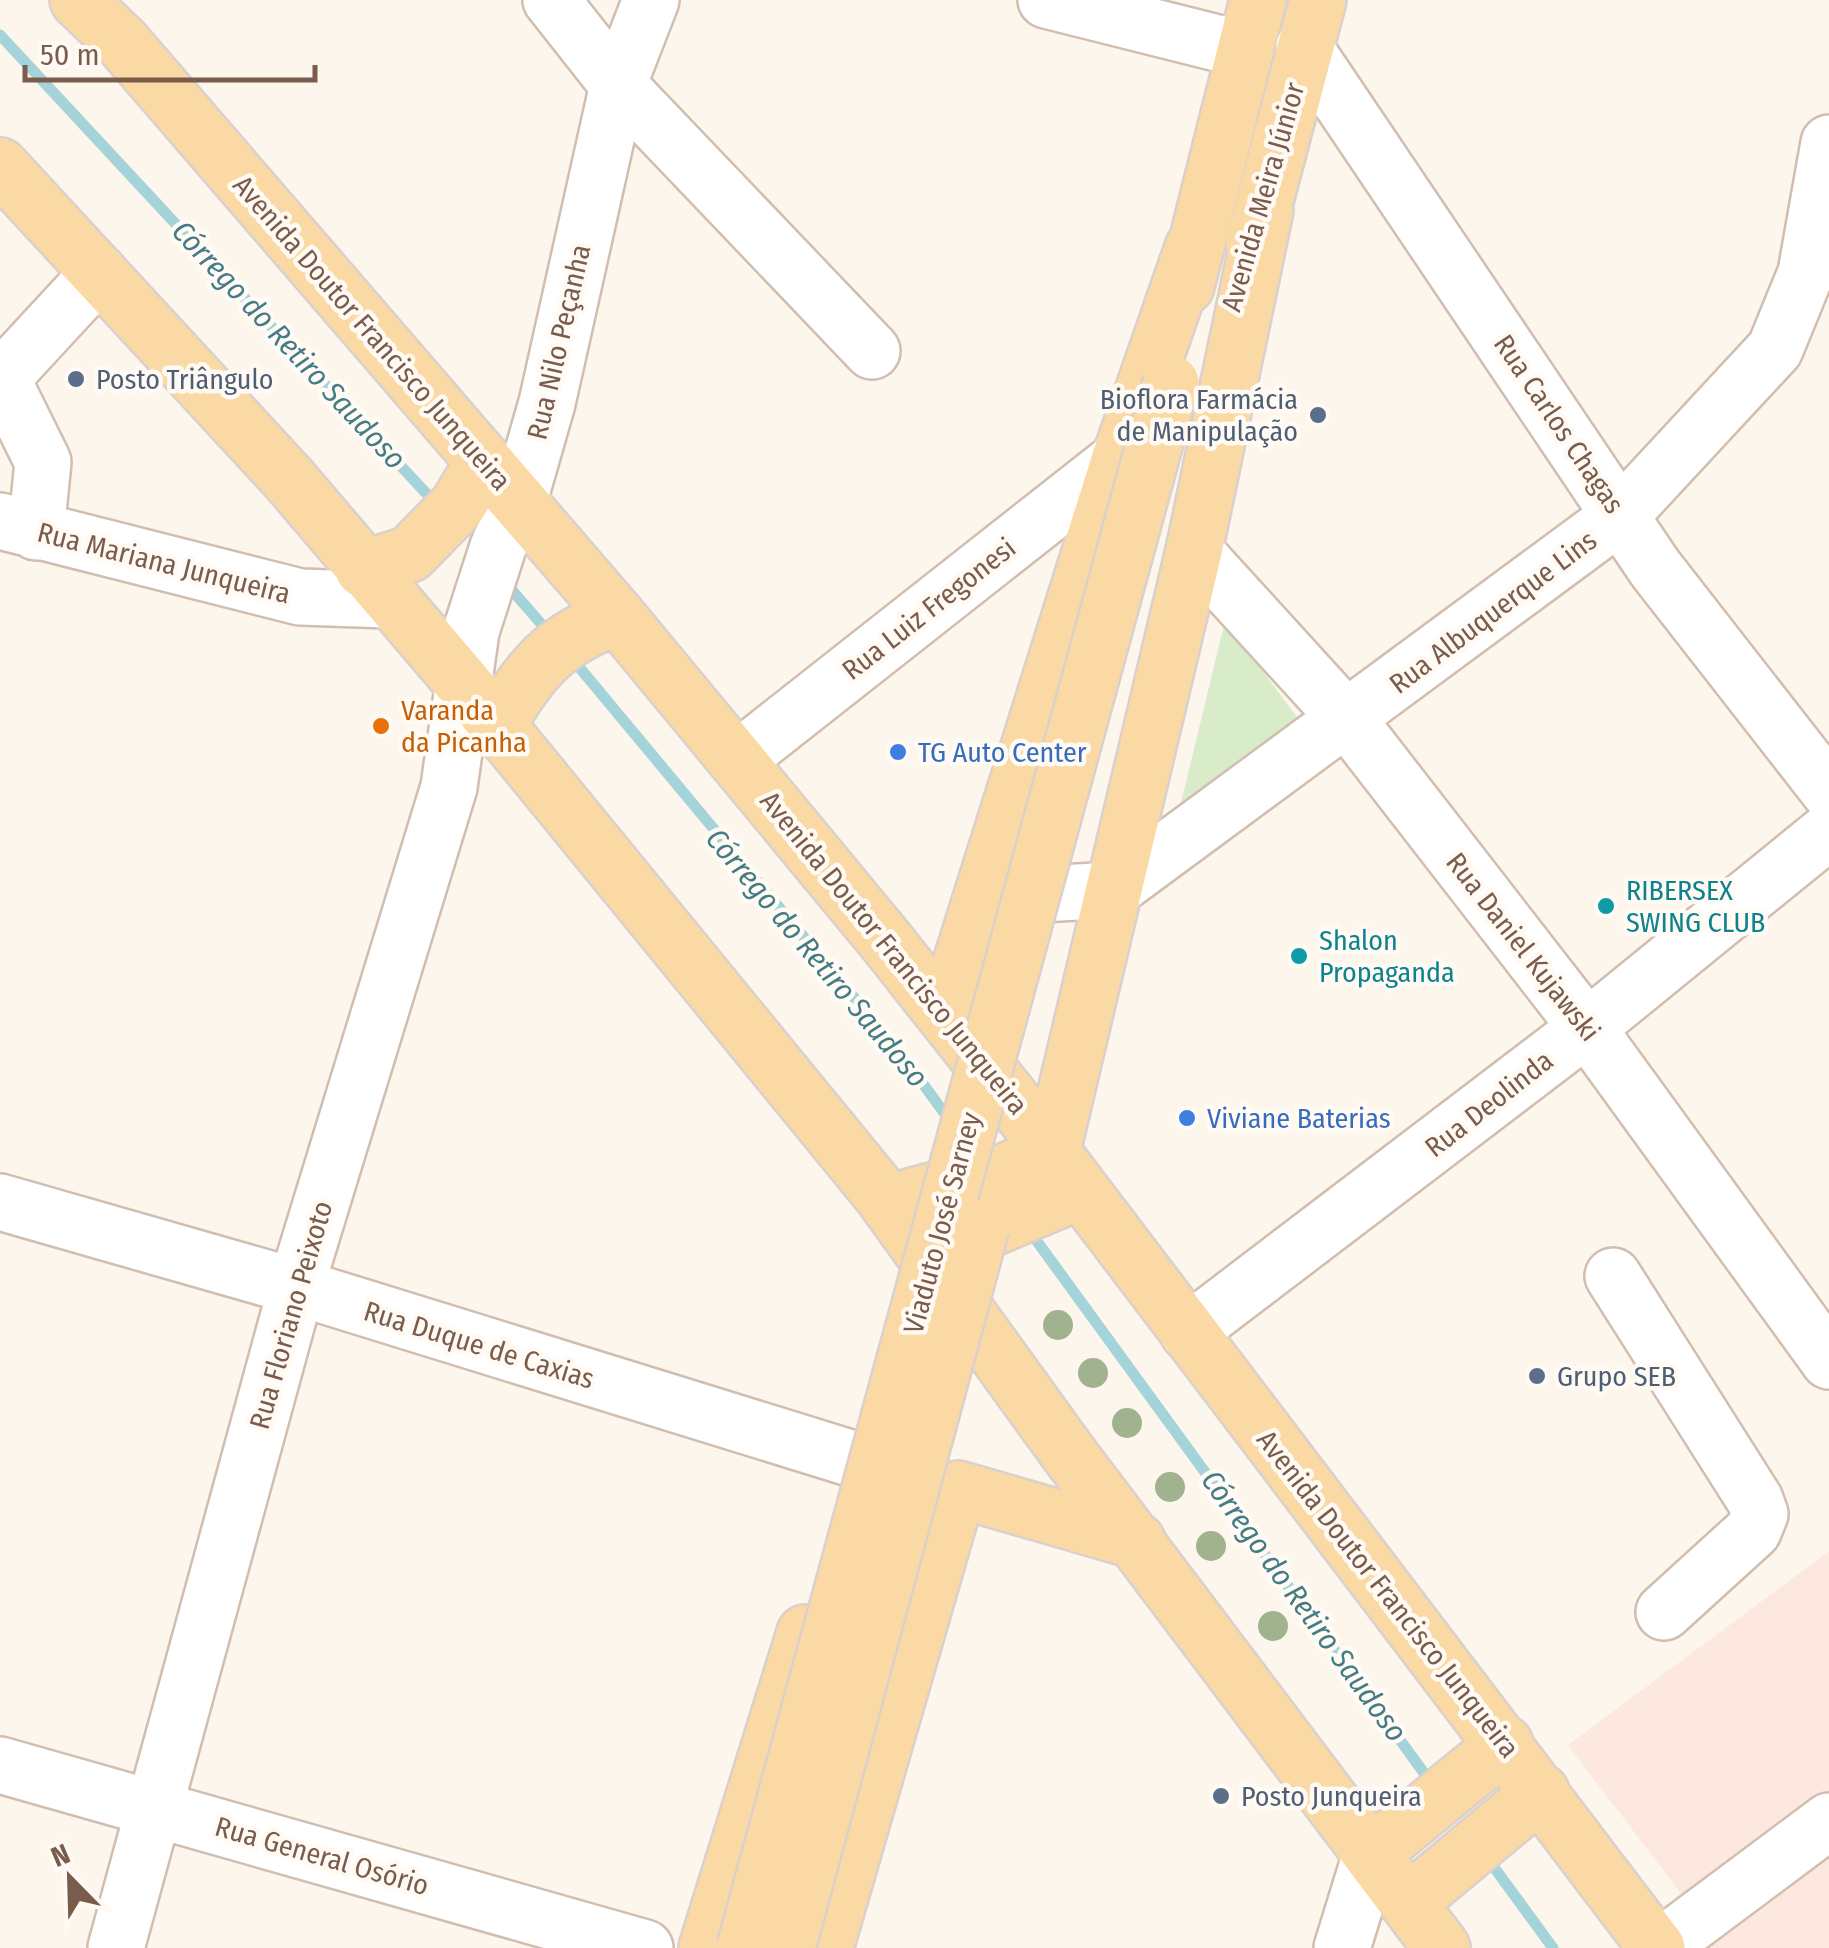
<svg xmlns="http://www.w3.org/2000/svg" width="1829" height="1948" viewBox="0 0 1829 1948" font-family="'Fira Sans Condensed',sans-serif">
  <rect width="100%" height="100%" fill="#fdf6ec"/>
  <path fill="#fde8e0" d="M1829 1551V1796L1685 1899 1568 1745Z
    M1829 1852V1948H1697Z"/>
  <path fill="#d8ecc9" d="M1225 621 1318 745 1163 877Z"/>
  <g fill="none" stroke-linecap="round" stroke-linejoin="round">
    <path stroke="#a5d3da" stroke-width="11" d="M0 35 438 506
      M503 580 550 634
      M569 655 902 1055 953 1125
      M1028 1229 1432 1784
      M1485 1855 1553 1948"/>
    <g stroke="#d1beb0" stroke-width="60">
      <path id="minor" d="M551 0 618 85 872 351
        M1046 0 1245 50
        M1304 47 1655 568 1829 791
        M2 379 43 462 36 532
        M0 380 99 273
        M0 521 300 597 389 600
        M1194 551 1348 720 1587 1028 1829 1361
        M738 759 1120 458
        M988 897 1113 890 1621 515 1775 349 1806 273 1829 143
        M0 1202 297 1287 921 1480
        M1613 1276 1755 1500 1760 1514 1753 1531 1664 1612
        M1188 1332 1587 1028 1829 831
        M0 1765 645 1948
        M116 1948 304 1260 449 787 471 631 498 547 518 504 547 403 618 85 651 0
        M1342 1948 1371 1854
        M1659 1948 1829 1821"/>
    </g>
    <g stroke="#dad1cd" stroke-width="60">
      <path id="major" d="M78 0 123 43 618 617 886 941 1020 1110 1657 1948
        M0 166 289 479 462 682 881 1194 1069 1454 1442 1948
        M1254 242 1318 0
        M1186 286 1258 0
        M363 569 410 554 458 505 483 463
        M497 726C529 670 555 638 618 617
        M945 1014 1120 458 1193 248
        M1052 1151 1194 551 1265 210
        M913 1196 1007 1171 1052 1151
        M940 1250 1080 1191
        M1371 1854 1505 1744
        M1408 1903 1541 1792
        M707 1948 805 1633
        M825 1948 958 1489 1137 1541"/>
    </g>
    <use href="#minor" stroke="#fff" stroke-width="55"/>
    <use href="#major" stroke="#fbd9a5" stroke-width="55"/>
    <g stroke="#dad1cd" stroke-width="60" stroke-linecap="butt">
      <path id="major-bridge" d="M745 1948 1171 383
        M787 1948 981 1227"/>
    </g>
    <use href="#major-bridge" stroke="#fbd9a5" stroke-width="55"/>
  </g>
  <g fill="#a0b28e">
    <circle cx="1058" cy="1325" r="15"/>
    <circle cx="1093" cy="1373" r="15"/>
    <circle cx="1127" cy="1423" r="15"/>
    <circle cx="1170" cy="1487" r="15"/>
    <circle cx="1211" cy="1546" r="15"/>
    <circle cx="1273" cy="1626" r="15"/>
  </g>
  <g fill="#5c6f8a" stroke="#fffaf3" stroke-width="4">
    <circle cx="76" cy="379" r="10"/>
    <circle cx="1318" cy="415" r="10"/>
    <circle cx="1537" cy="1376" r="10"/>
    <circle cx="1221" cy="1796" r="10"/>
  </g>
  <circle fill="#e8710a" stroke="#fffaf3" stroke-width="4" cx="381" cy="726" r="10"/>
  <g fill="#3f7fe0" stroke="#fffaf3" stroke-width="4">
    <circle cx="898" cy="752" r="10"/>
    <circle cx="1187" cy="1118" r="10"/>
  </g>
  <g fill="#0f9aa8" stroke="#fffaf3" stroke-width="4">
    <circle cx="1606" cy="906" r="10"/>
    <circle cx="1299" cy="956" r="10"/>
  </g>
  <g text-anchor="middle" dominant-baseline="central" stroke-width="9" stroke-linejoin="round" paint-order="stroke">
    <g font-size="28" fill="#7a5c4d" stroke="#fffaf3">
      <text transform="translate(1263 197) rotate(-74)">Avenida Meira Júnior</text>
      <text transform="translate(372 333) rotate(49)">Avenida Doutor Francisco Junqueira</text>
      <text transform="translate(559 342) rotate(-77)">Rua Nilo Peçanha</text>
      <text transform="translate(1559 424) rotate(56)">Rua Carlos Chagas</text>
      <text transform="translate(164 563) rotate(14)">Rua Mariana Junqueira</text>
      <text transform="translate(929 609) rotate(-38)">Rua Luiz Fregonesi</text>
      <text transform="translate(1493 612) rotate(-37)">Rua Albuquerque Lins</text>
      <text transform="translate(1523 947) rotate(52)">Rua Daniel Kujawski</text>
      <text transform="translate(894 953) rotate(51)">Avenida Doutor Francisco Junqueira</text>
      <text transform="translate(1489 1104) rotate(-38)">Rua Deolinda</text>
      <text transform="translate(942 1223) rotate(-75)">Viaduto José Sarney</text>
      <text transform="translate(291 1315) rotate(-74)">Rua Floriano Peixoto</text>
      <text transform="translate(479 1345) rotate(17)">Rua Duque de Caxias</text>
      <text transform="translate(1388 1594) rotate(52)">Avenida Doutor Francisco Junqueira</text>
      <text transform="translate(322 1856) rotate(16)">Rua General Osório</text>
    </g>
    <g font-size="28" fill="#4e5e75" stroke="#fffaf3" text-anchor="start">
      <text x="96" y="379">Posto Triângulo</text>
      <text x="1298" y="399" text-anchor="end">Bioflora Farmácia<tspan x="1298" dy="32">de Manipulação</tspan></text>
      <text x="1557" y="1376">Grupo SEB</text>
      <text x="1241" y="1796">Posto Junqueira</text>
    </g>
    <g font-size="28" fill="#c56008" stroke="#fffaf3" text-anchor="start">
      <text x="401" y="710">Varanda<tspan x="401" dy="32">da Picanha</tspan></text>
    </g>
    <g font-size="28" fill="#366cbe" stroke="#fffaf3" text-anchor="start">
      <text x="918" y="752">TG Auto Center</text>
      <text x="1207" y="1118">Viviane Baterias</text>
    </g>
    <g font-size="28" fill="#0d838f" stroke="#fffaf3" text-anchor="start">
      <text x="1626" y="890">RIBERSEX<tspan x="1626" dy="32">SWING CLUB</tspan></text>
      <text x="1319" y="940">Shalon<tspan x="1319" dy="32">Propaganda</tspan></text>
    </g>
    <g font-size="30" font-style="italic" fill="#437c86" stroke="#fffaf3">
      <text transform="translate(289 345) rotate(47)">Córrego do Retiro Saudoso</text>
      <text transform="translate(817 958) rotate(50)">Córrego do Retiro Saudoso</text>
      <text transform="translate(1304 1606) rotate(54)">Córrego do Retiro Saudoso</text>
    </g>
  </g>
  <g transform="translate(70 1878) rotate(337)" stroke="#fffaf3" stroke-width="8" paint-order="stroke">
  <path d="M0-8L18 38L0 25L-18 38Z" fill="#7a5c4d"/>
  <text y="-15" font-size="28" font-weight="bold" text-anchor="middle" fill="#7a5c4d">N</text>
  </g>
  <path d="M25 65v15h290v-15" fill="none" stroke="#7a5c4d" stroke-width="5"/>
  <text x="40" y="65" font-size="30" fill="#7a5c4d" stroke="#fffaf3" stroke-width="8" paint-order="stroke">50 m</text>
</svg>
